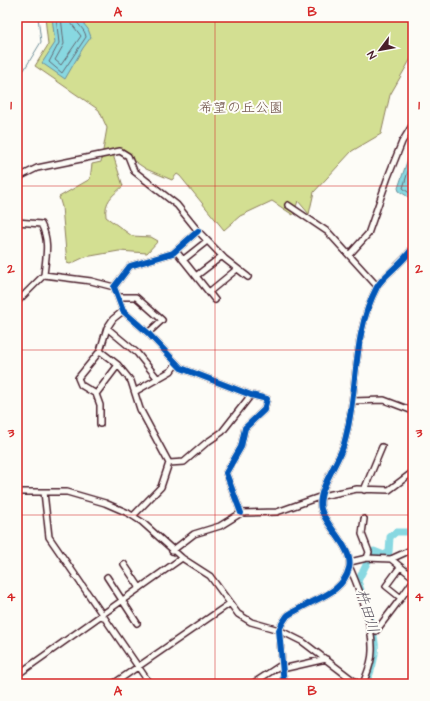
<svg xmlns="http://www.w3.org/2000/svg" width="430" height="701" viewBox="0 0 430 701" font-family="'Architects Daughter','Klee One',sans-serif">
  <rect width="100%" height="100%" fill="#fdfcf7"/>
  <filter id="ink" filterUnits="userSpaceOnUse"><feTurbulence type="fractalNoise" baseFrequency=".025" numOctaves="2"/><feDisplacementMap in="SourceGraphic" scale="8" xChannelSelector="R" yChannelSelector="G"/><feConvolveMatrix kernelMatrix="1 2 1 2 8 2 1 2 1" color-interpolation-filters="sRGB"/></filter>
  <g filter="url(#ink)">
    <path fill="#d3df92" stroke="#8e7f5e" d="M45 17H413V55L390 95 381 134 352 151 314 192 309 214 298 201 293 215 272 201 240 216 224 230 180 176 177 174 172 180 146 169 115 148 114 158 123 186C112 196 104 201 106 217L132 236 151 237 158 241 147 253 119 251 85 257 70 264 67 263 62 207 59 197 90 179 92 164 101 162 107 128 99 110 35 66 48 45Z"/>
    <path fill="#88d8e1" stroke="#6f8e98" d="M52 17H78L88 29 91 37 83 48 65 79 42 63 55 43Z
      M413 144V200L399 191 398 188Z"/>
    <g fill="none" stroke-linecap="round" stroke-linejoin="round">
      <path stroke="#636974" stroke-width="1" d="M56 17 59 43 49 62 62 73 86 37C85 28 76 25 75 17
        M61 17 64 44 55 60 61 65 81 36 71 23 70 17
        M413 155 403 188 413 196"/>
      <path stroke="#6f8e98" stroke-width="1" d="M17 74 24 70 41 42 38 17"/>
      <path stroke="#88d8e1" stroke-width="7" d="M362 593 358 581 372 553 374 551 384 555 389 552 390 537 396 532H408L413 529
        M366 684C378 655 378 646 369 616"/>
      <g stroke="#4a1f2b" stroke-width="8">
        <path id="minor" d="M17 178 37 168 120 151 128 156 134 171 177 205 198 231 225 259 248 277
          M288 205 328 232 377 286
          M17 222 41 224C50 241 46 256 44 275
          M198 231 173 253 130 266 114 287 123 311 148 333 181 368 251 395 267 399 264 410 245 428 241 447 226 473 241 513
          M176 251 215 300
          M349 255 368 234 388 177 402 142 413 124
          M183 260 207 241
          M196 276 222 256
          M209 292 237 269
          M118 297H136L162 320 148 333
          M17 302 44 275 91 281 114 287
          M107 328 137 353 158 379
          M100 351 118 365 131 381 140 409 169 463 161 487 133 516
          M118 365 96 394 81 385 78 378 100 351 107 328 113 319 123 311
          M136 391 171 371 176 364
          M96 394 100 405V424
          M352 401 384 400 413 411
          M169 463 184 462 206 443 222 432 251 395
          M364 490 382 447
          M17 492H67L105 503 128 513 142 522 182 558 210 576 238 614 251 622 279 630 303 642 358 684
          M44 492 49 537 150 684
          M364 519 362 534 369 552 367 558
          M172 551 194 534 220 526 241 513 277 512 322 496 357 489 389 490 413 472
          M391 559 413 577
          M350 562 367 558 391 559 413 549
          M124 564 140 588
          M400 567 386 586 401 598 413 581
          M350 568C360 591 373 626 372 651 372 663 367 673 363 684
          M107 577 137 623
          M376 631 401 598
          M282 669 326 659
          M17 675 182 558
          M113 684 229 604
          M252 684 281 665
          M284 684 279 630C281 625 284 620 287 616 289 614 293 612 297 610 316 598 343 593 349 568 354 549 326 527 321 509 316 491 339 462 344 444 359 393 351 336 377 287 383 275 404 263 413 247"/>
      </g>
      <use href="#minor" stroke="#fdfcf7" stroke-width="5"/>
      <g stroke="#fdfcf7" stroke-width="8">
        <path id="cycleway" d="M198 231 173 253 130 266 114 287 123 311 148 333 181 368 251 395 267 399 264 410 245 428 241 447 226 473 241 513
          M284 684 279 630C281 625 284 620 287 616 289 614 293 612 297 610 316 598 343 593 349 568 354 549 326 527 321 509 316 491 339 462 344 444 359 393 351 336 377 287 383 275 404 263 413 247"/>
      </g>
      <use href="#cycleway" stroke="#0057b8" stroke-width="6"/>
    </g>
  </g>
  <path fill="none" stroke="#d62828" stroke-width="1" stroke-opacity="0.55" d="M215 17V684M17 186H413M17 350H413M17 515H413"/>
  <g text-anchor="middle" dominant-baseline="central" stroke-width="4" stroke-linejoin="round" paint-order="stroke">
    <g font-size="14" fill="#6c4f45" stroke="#fdfcf7">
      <text x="241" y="108">希望の丘公園</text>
    </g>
    <g font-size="15" font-style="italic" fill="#5d5662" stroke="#fdfcf7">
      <text transform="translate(367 611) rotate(73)">杵田川</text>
    </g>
  </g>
  <rect width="430" height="701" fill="none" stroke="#fdfcf7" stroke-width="44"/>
  <g transform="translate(380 50) rotate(238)" stroke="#fdfcf7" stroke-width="3" paint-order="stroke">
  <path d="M0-3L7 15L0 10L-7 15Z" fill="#4a1f2b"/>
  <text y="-6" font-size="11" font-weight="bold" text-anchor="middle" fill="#4a1f2b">N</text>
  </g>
  <rect x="22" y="22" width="386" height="657" fill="none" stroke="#d62828" stroke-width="1.5"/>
  <g font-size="13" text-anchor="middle" font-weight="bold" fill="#d62828">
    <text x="118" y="16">A</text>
    <text x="312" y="16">B</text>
    <text x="11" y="109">1</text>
    <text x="419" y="109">1</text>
    <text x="11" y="273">2</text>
    <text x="419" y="273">2</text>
    <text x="11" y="437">3</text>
    <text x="419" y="437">3</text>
    <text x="11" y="601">4</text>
    <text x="419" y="601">4</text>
    <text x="118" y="695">A</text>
    <text x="312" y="695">B</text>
  </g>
</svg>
